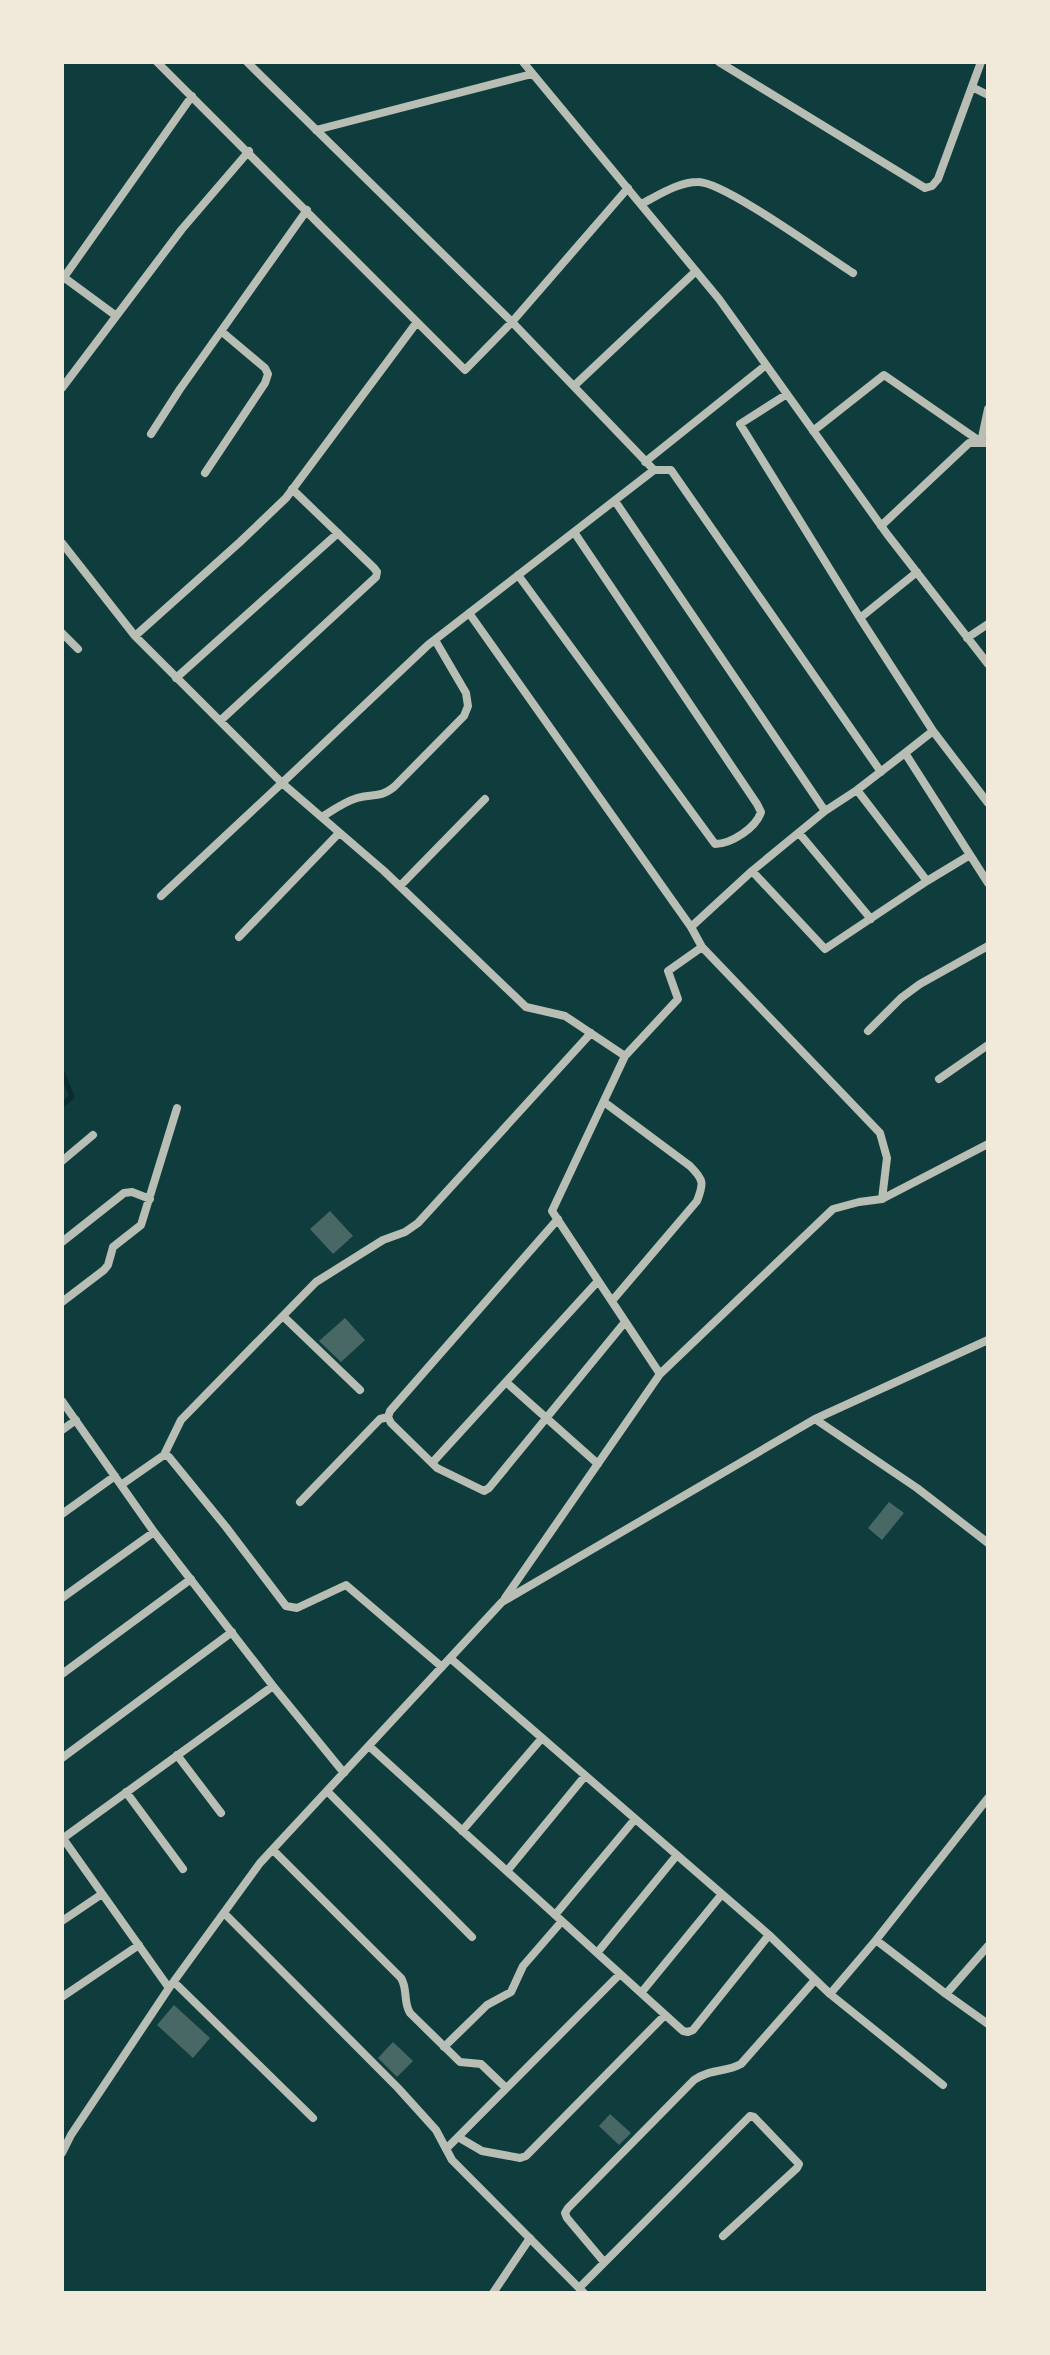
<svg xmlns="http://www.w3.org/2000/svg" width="1050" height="2355" viewBox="0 0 1050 2355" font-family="'PT Serif',serif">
  <rect width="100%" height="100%" fill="#0f3d3e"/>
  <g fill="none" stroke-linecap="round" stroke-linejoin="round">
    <path stroke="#0a2a2b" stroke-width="5" d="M62 1072 72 1097 62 1105"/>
  </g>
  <path fill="#486865" d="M330 1211 353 1236 333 1254 310 1229Z
    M345 1318 365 1340 341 1362 319 1341Z
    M889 1502 904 1513 882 1540 868 1528Z
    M174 2005 210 2038 193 2058 157 2025Z
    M393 2042 413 2061 397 2077 378 2058Z
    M610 2114 631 2133 619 2145 599 2126Z"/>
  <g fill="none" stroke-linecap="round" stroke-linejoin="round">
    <path stroke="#b8beb3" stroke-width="8" d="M247 62 512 322 628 188
      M523 62 719 299 887 534 988 664
      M719 62 925 188 932 186 938 179 981 62
      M972 87 988 95
      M316 130 532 74
      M641 204C659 195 678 182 698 182 723 181 826 256 853 273
      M62 276 115 315
      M62 280 192 96
      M575 385 696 271
      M62 388 182 229 249 151
      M787 394 740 424 860 618
      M813 431 884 375 981 442 988 409
      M151 434 180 389 307 210
      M645 462 766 365
      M654 470H671L881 772
      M205 473 265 383 268 374 265 368 221 331
      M615 501 825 811
      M881 526 969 443H988
      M62 543 135 636 282 783 428 645 654 470 512 322 465 370 157 62
      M917 572 860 618 933 731 905 753 988 883
      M518 575 715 844C731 844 756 828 761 812L757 804 574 532
      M469 613 691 927
      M62 633 78 649
      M135 636 240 542 286 498 417 322
      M967 638 988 624
      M176 678 338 533
      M220 721 376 577 377 572 374 568 292 489
      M933 731 988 803
      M905 753 857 790 927 881 970 855
      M322 817C333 810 344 802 357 798 374 793 378 799 394 787L464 716 468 706 466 693 435 640
      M799 833 871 919
      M752 871 825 811 857 790
      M400 886 485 799
      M161 896 282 783 384 871 526 1007 565 1016 625 1056 552 1211 660 1374 505 1598
      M239 937 339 833
      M702 947 691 927 752 871 825 949 927 881
      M868 1031 901 998 920 984 988 946
      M625 1056 678 999 668 971 702 947 880 1133 887 1158 882 1199
      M939 1079 988 1045
      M604 1102 690 1166C704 1180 704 1183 697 1201L612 1301
      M62 1161 93 1135
      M558 1219 390 1411 388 1417 391 1423 437 1468 484 1491 489 1488 625 1322
      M62 1242 124 1193 132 1192 150 1199
      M62 1302 104 1270 108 1265 113 1247 141 1225 177 1108
      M284 1317 360 1390
      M660 1374 833 1209 859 1202 882 1199 988 1144
      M506 1382 598 1464
      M62 1401 154 1532 273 1686 344 1773
      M815 1419 917 1488 988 1543
      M62 1430 76 1420
      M164 1455 181 1420 316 1282 383 1240 405 1232 418 1223 591 1033
      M432 1463 598 1281
      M121 1485 164 1455 169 1457 226 1527 286 1606 297 1608 346 1585 442 1667
      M300 1502 380 1419 388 1417
      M62 1514 115 1476
      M62 1598 154 1532
      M450 1658 769 1935 830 1994 876 1940 946 1994 988 1946
      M62 1674 191 1579
      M369 1746 683 2031 688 2032 693 2030 769 1935
      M177 1755 221 1813
      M62 1758 232 1632
      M327 1791 472 1937
      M126 1792 183 1869
      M462 1831 542 1738
      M62 1837 169 1988
      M62 1839 273 1686
      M273 1850 401 1978C408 1989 403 2002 410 2013L460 2062 481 2064 506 2088
      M507 1871 585 1776
      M225 1914 398 2088 436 2130 452 2160 584 2293
      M555 1915 635 1819
      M62 1921 102 1894
      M876 1940 988 1798
      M597 1953 677 1855
      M174 1982 313 2118
      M641 1993 722 1894
      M830 1994 943 2085
      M946 1994 988 2024
      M62 1997 139 1945
      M444 2047 487 2005 511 1992 523 1966 562 1921
      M458 2137 482 2151 520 2158 526 2156 665 2015
      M446 2149 620 1974
      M62 2153 71 2135 169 1988 260 1863 502 1602 815 1419 988 1340
      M604 2262 567 2218 565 2213 568 2208 694 2080C712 2068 724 2073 741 2064L815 1980
      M579 2288 750 2116 754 2117 799 2164 797 2168 723 2236
      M493 2293 530 2238"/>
  </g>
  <rect width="1050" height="2355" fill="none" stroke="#f1e9da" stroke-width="128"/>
</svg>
